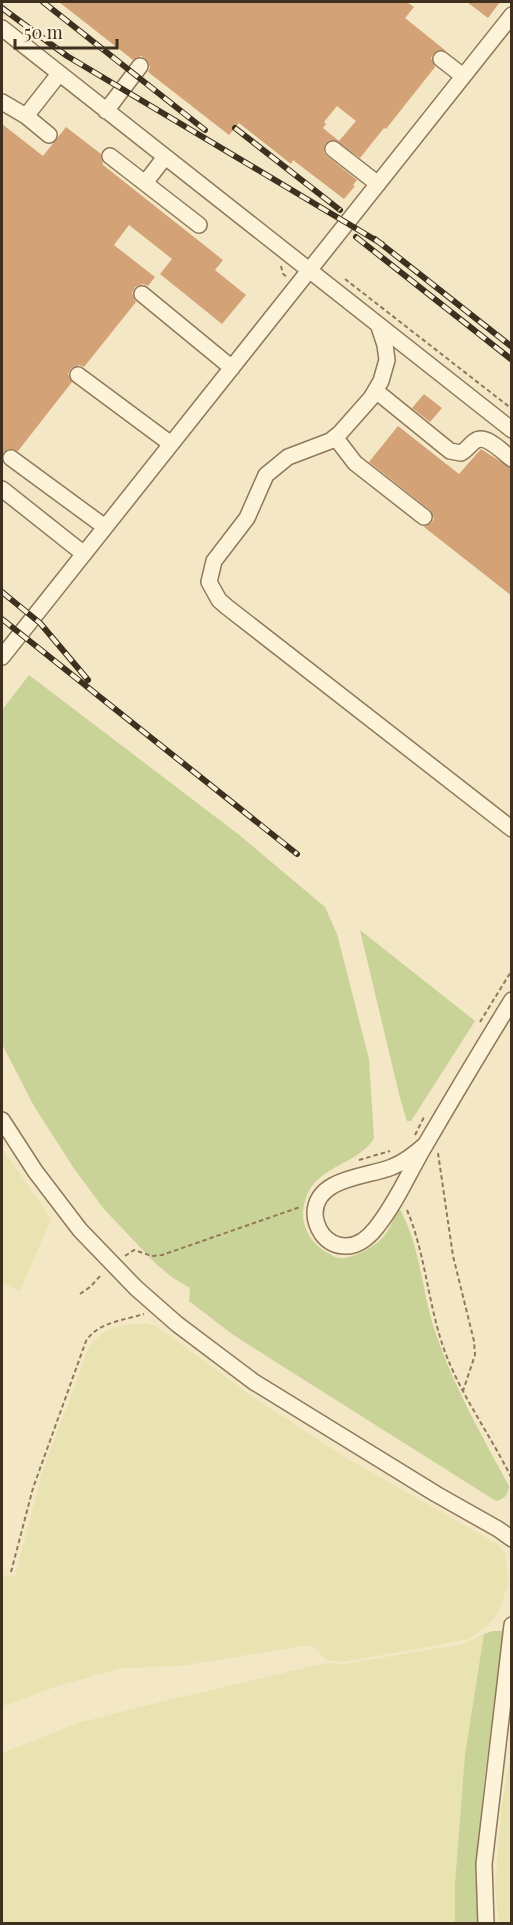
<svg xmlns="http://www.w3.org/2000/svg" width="513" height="1925" viewBox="0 0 513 1925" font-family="'Playfair Display',serif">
  <rect width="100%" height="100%" fill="#f3e7c5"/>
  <path fill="#e9e2b1" d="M2 1148 51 1219 20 1291 2 1283Z
    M145 1323 156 1326 253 1397 343 1456 497 1544 505 1553 508 1583 498 1614 487 1626 469 1639 344 1662 327 1660 312 1646H301L180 1666 122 1668 61 1685 2 1706V1575L15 1576 43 1470 90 1345 103 1333 118 1326Z
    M484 1634 465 1755 455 1884V1923L2 1924V1753L78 1723 173 1699 326 1663 344 1664 463 1644Z
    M511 1754V1923H499L495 1888 501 1810Z"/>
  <path fill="#c9d297" d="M29 675 238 834 325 907 337 934 369 1059 374 1138C360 1163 321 1165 308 1193 297 1216 305 1239 326 1252 330 1254 334 1257 339 1258 353 1259 375 1247 384 1236 390 1229 394 1217 399 1208 420 1244 421 1286 433 1325 451 1382 481 1434 509 1486 507 1496 505 1499 496 1501L271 1359 232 1334 189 1301 190 1288 173 1278 155 1263 104 1209 73 1167 34 1106 2 1044V710Z
    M360 930 475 1021 411 1121H407L400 1098Z
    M493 1631H504L485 1774 475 1875 479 1923 455 1924V1884L465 1755 484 1634Z"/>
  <path fill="#d4a277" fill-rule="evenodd" d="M59 2H407L414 7 405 18 446 51 438 50 434 53 431 58 435 67 386 129 384 128 360 158 335 140H330L325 144 324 152 327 156 357 180 353 185 355 186 344 199 293 160 291 164 239 123 229 135 148 72 150 67 146 59 141 56 133 60ZM337 106 356 121 339 141 323 128 326 124 324 122Z
    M467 2H500L488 18Z
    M2 124 43 156 66 127 101 154 103 165 223 260 215 270 246 295 222 324 160 274 172 259 129 225 114 245 155 277 148 286 143 284 135 287 132 293 136 302 84 367 79 365 71 369 68 374 72 382 18 451 8 449 2 456Z
    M424 394 442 408 430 422 412 408Z
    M398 426 459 474 481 449 512 469V596L424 527 431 523 434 519 430 510 369 462Z"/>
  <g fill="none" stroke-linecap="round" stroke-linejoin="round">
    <g stroke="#907859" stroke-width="18">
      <path id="minor" d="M2 28 512 430
        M441 59 463 76
        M2 102 26 116 59 74
        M106 111 140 66
        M26 116 49 135
        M333 149 378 184
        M110 156 199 225
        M145 183 165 157
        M142 294 232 368
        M379 327 385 345 387 360 381 381 371 398 340 433 330 441 288 457 266 475 247 518 214 561 209 582 219 600 227 607 512 829
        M78 375 171 444
        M376 391 450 451 461 453C467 450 470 444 475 441 486 433 503 453 512 459
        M335 437 355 463 424 517
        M11 458 105 527
        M2 489 84 554
        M2 657 512 15
        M2 1120 35 1171 80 1230 136 1288 177 1324 254 1382 436 1494 498 1529 512 1539
        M426 1144C416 1153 405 1162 392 1167 368 1177 316 1177 315 1213 315 1220 318 1228 322 1234 328 1242 337 1246 346 1246 358 1246 369 1237 376 1228 397 1202 410 1170 427 1142 455 1094 483 1047 512 1000
        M486 1924 484 1864 512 1625"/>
    </g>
    <path stroke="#907859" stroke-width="2" stroke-dasharray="4.5 3" stroke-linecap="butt" d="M281 266 283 274 287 277
      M345 279 512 409
      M480 1022 512 970
      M415 1135 424 1117
      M438 1153 453 1256 474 1341 475 1355 463 1391
      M359 1160 390 1151
      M407 1210C426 1255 428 1306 445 1352 462 1397 491 1436 512 1479
      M125 1256 134 1250 152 1256 162 1255 300 1207
      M80 1294 90 1287 102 1274
      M11 1572 33 1488 86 1341C98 1322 125 1320 144 1314"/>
    <use href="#minor" stroke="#fcf3d9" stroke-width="15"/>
    <g stroke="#3e2f1e" stroke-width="6">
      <path id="rail" d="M43 2 205 130
        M2 8 67 56 382 244
        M235 128 340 210
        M356 237 512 360
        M375 239 512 347
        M2 592 40 623 88 680
        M2 619 297 854"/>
    </g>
    <use href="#rail" stroke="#f9f0d5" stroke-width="4" stroke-dasharray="11" stroke-linecap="butt"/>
  </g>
  <rect width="513" height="1925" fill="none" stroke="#3e2f1e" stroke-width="6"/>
  <path d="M15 39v9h102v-9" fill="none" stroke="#3e2f1e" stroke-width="3"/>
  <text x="24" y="39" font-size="18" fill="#3e2f1e" stroke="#f9f0d5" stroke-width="4.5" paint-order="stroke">50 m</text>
</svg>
